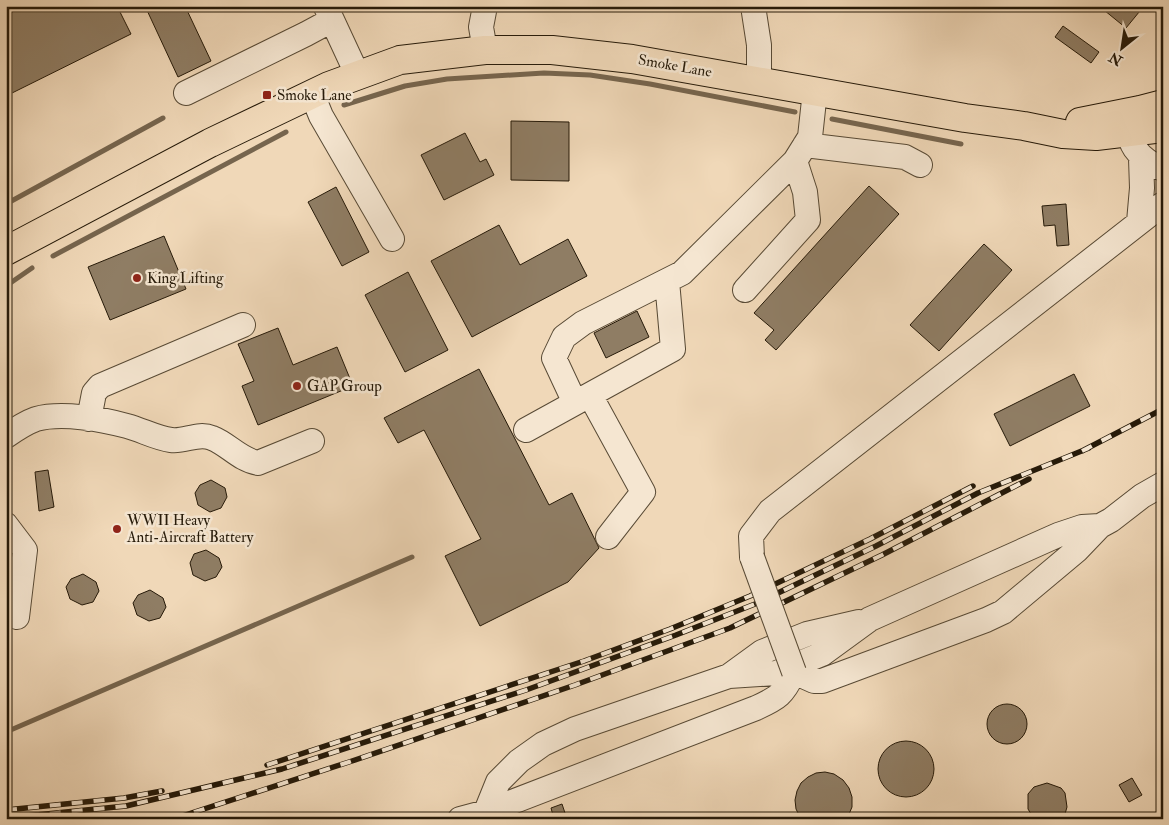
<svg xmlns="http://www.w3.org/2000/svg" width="1169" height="825" viewBox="0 0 1169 825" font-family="'IM FELL Double Pica',serif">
  <rect width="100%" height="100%" fill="#f0d8b8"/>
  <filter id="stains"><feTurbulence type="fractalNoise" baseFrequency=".004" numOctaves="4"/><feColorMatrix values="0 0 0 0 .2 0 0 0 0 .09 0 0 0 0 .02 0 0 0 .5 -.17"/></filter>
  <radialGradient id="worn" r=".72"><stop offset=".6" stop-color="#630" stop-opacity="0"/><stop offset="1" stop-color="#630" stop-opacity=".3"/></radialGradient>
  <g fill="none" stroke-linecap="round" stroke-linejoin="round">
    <path stroke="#76654e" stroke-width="5" d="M344 105 405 86 447 79 544 73 590 75 650 84 795 112
      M832 119 961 144
      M6 204 163 118
      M53 256 286 132
      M6 286 32 268
      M6 732 412 557"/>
  </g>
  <path fill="#8f7d64" stroke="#261a09" d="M6 6H117L131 34 6 96Z
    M145 6H185L211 61 178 77Z
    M1099 6H1144L1126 28Z
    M1063 26 1099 52 1091 63 1055 37Z
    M511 121 569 122V181L511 180Z
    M465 133 480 162 486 159 494 175 444 200 421 155Z
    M869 186 899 214 776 350 765 340 774 330 754 313Z
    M336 187 369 252 342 266 308 202Z
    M1066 204 1069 245 1057 246 1055 225 1044 226 1042 206Z
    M499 225 520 265 568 239 587 276 472 337 431 261Z
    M164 236 186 289 110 320 88 267Z
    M984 244 1012 270 939 351 910 325Z
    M408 272 448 350 405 372 365 295Z
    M637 311 649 337 606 358 594 333Z
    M278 328 293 365 337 347 353 386 258 425 242 386 254 381 238 344Z
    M479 369 549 505 572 493 599 548 568 582 480 626 445 556 481 539 424 430 398 443 384 418Z
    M1074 374 1090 406 1010 446 994 414Z
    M48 470 54 507 39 511 35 472Z
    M211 480 225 488 227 497 221 508 210 512 198 505 195 493 200 485Z
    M206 550 219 558 222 567 216 577 205 581 193 575 190 563 194 554Z
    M83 574 96 582 99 591 93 602 82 605 70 599 66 587 71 579Z
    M150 590 163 598 166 607 160 618 149 621 137 615 133 603 138 595Z
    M987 724a20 20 0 1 1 40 0a20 20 0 1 1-40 0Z
    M878 769a28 28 0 1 1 56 0a28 28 0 1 1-56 0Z
    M825 772 834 774 843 780 849 788 852 797V807L847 819H801L796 809 795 800 797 791 801 783 808 777 816 773Z
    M1132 778 1142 795 1129 802 1119 785Z
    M1047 783 1061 788 1065 793 1067 807 1065 814 1060 819H1034L1028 809V794L1034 787Z
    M562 804 566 816 554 819 551 808Z"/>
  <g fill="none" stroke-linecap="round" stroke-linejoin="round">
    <g stroke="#584a35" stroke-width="26">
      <path id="minor" d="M753 6 759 45V81
        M326 7 358 76
        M485 50 481 27 485 6
        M186 93 306 34 332 20
        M312 94 321 116 392 239
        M1134 116C1120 140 1141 161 1163 169
        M805 145 905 157 920 165
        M1139 222 1142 188 1141 158
        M745 290 808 220 805 192 795 161
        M590 395 643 492 608 537
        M575 403 554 358 564 337 583 323 682 273 795 161 810 137 815 91
        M89 419 94 393 100 386 243 325
        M526 430 673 349 667 281
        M6 436C16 429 25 423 36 419 62 412 101 419 127 426 142 430 156 438 171 440 185 442 198 432 212 438 228 444 240 460 258 463L312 441
        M6 525 25 550 17 617
        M752 557 751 536 770 511 1163 204
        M729 676 762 652 807 634 859 622
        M460 819 486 812 756 708C778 698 783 695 794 672L814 681H822L986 620 1003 612 1077 550 1100 526 1111 520 1142 496 1163 484
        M483 819 498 782 519 761 543 744 575 729 729 676 776 673 822 654 870 619 1058 535 1082 527 1100 526"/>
    </g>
    <g stroke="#261a09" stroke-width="30">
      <path id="highway" d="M1080 122 1140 110 1163 104
        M6 251 210 143 329 86 400 60 485 50H552L632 59 965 118 1024 126 1063 134 1096 136 1163 128"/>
    </g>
    <use href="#minor" stroke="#f5e6d1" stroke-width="24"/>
    <use href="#highway" stroke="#f0d8b8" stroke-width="28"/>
    <g stroke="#261a09" stroke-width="5.5">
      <path id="rail" d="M1082 451 1163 409
        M267 765 584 661 670 629 750 596 870 539 973 486
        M6 810 124 798 162 791
        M6 818 126 806 282 769 526 690 676 635 755 604 876 546 978 493 1089 448
        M173 819 349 762 575 685 730 628 882 555 1029 479"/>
    </g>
    <use href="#rail" stroke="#f5e6d1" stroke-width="4" stroke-dasharray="11" stroke-linecap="butt"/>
    <g stroke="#584a35" stroke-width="26" stroke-linecap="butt">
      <path id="minor-bridge" d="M752 557 794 672"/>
    </g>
    <use href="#minor-bridge" stroke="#f5e6d1" stroke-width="24"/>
  </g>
  <g fill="#8f2418" stroke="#f5e6d1" stroke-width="2">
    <rect x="262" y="90" width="10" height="10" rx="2.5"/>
    <circle cx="137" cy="278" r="5"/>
    <circle cx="297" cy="386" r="5"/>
    <circle cx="117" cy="529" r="5"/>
  </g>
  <g text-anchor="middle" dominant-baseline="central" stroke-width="5" stroke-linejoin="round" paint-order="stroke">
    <g font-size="15" fill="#261a09" stroke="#f5e6d1">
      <text transform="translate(675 66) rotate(10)">Smoke Lane</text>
    </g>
    <g font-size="15" fill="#261a09" stroke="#f5e6d1" text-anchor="start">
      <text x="277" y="95">Smoke Lane</text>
      <text x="147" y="278">King Lifting</text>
      <text x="307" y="386">GAP Group</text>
      <text x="127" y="520">WWII Heavy<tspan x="127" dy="17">Anti-Aircraft Battery</tspan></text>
    </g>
  </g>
  <rect width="1169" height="825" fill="none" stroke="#f0d8b8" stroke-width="25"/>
  <rect x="8" y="8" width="1154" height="810" fill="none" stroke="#261a09" stroke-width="2.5"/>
  <rect x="12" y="12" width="1144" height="800" fill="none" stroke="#261a09"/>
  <g transform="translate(1122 48) rotate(210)" stroke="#f5e6d1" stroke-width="4" paint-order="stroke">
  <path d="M0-4L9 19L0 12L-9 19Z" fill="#261a09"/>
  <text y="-8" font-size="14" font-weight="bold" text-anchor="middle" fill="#261a09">N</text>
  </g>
  <rect width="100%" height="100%" filter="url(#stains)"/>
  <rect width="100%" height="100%" fill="url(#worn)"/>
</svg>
